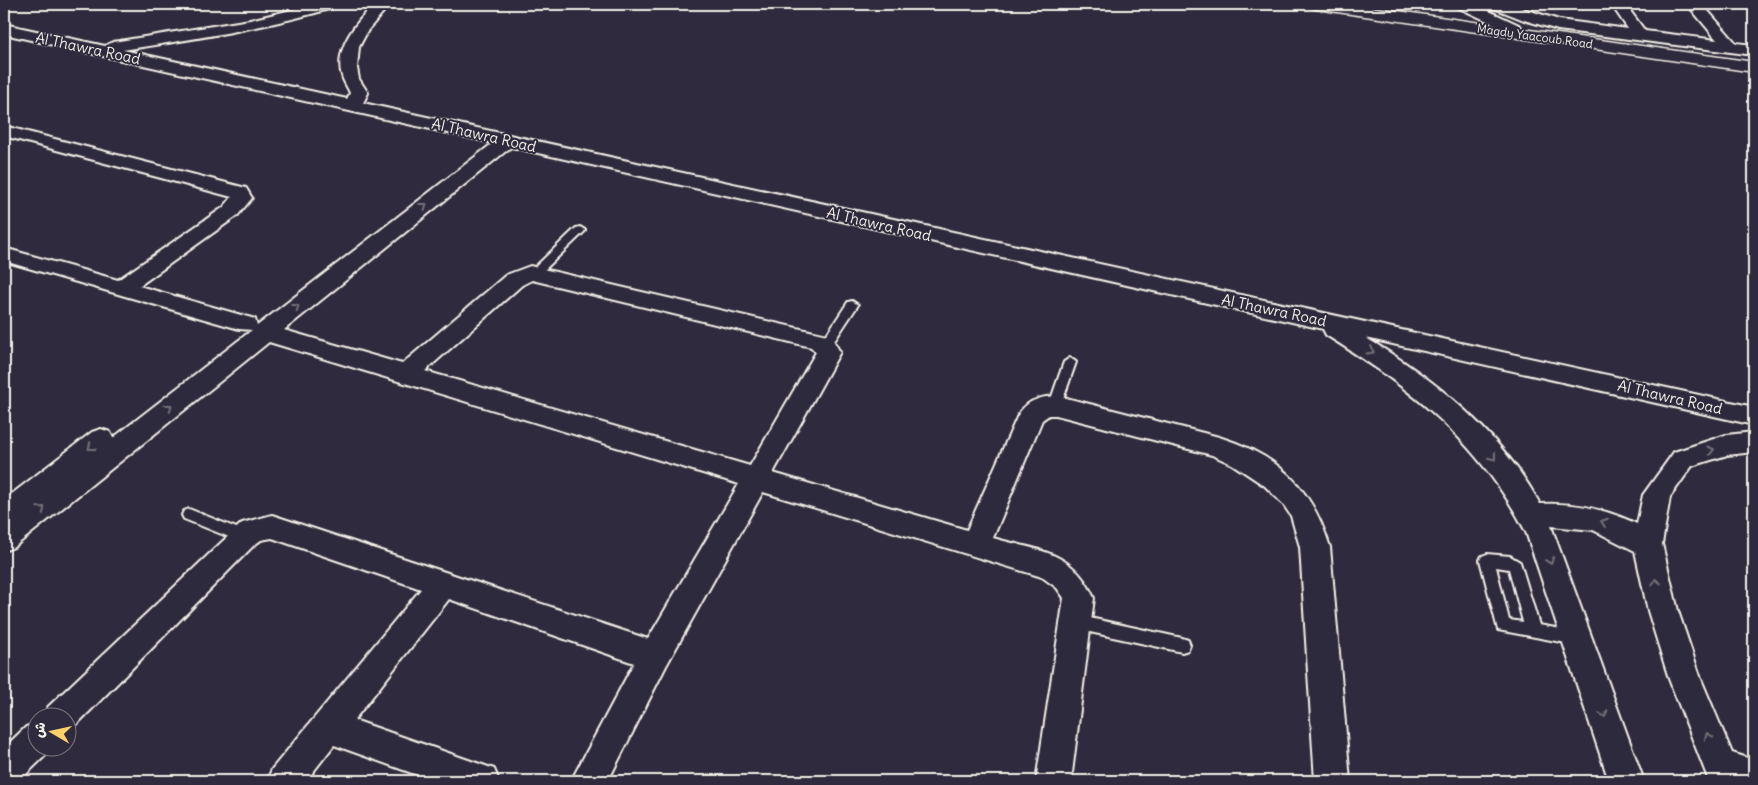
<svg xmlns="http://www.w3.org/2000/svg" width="1758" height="785" viewBox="0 0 1758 785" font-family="Delius,'Playpen Sans Arabic',sans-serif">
  <rect width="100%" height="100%" fill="#2f2a3d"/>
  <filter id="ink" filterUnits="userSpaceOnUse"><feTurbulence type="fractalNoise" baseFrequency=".02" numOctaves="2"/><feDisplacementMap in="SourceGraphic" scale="10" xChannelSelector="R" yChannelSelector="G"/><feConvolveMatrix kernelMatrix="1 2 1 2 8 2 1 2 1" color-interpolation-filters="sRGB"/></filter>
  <g filter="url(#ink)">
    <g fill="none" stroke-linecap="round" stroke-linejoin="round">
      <g stroke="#f4f1e8" stroke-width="4">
        <path id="lane" d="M580 227 585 230 584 232 539 275H531L530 273 531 271 576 228Z
          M852 301 858 305 829 349H821L819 346 821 343 848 302Z
          M1070 358 1076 362 1061 405 1059 408H1051L1049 405 1064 362Z
          M189 509 249 533 251 537 249 541 244 543 184 519 182 515 184 511Z
          M1487 554 1510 556 1520 562 1539 625 1583 633 1585 638 1583 643 1577 645 1498 630 1480 560 1482 556ZM1496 567 1509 569 1523 622 1509 620Z
          M1076 615 1182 638 1188 640 1190 645 1188 650 1182 652 1076 629 1071 627 1068 622 1071 617Z"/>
      </g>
      <g stroke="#f4f1e8" stroke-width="4">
        <path id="street" d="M316 4H338L336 7C266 28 195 39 123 50L347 99 350 93C348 88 345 84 343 79 332 51 356 22 375 4H390L368 30 359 47 357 68 359 79 368 93 363 103 1754 407V425L1366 338C1435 379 1501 433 1540 504 1574 502 1606 509 1637 524L1643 495 1674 452 1726 435 1754 432V452L1727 455 1692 466 1670 497 1662 544 1678 611 1701 679 1732 753 1754 760V781H1709L1669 679 1648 611 1635 551 1593 530 1551 526 1644 781H1609L1526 532C1479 441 1411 388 1326 335L1323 329 511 147 284 330 402 364 506 275 530 266 827 335 833 340 840 352 773 473 967 530 1018 415C1028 398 1048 394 1066 398L1219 437C1280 456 1311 487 1330 547L1350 781H1315L1300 547 1291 516 1283 504 1265 486 1232 464 1212 455 1056 415H1049L1042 420 993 538C1038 551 1073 550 1094 598L1071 781H1036L1064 598 1057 588 1042 577 763 492 666 666 608 781H571L634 663 449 599 354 720 494 769 499 781H434L334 745 306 781H267L272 769 421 589 272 538 261 540 254 545 72 729 68 731V718H44L48 707 242 523 272 515 648 639 739 484 269 342 14 547 4 551V500L92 432 101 429 110 432 113 438 252 330 239 329 4 261V248L118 280 224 207 232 197 4 136V126L246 188 252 198 238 215 139 286 255 319 257 326 493 143 4 34V24L105 46 113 42 250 20ZM532 280 811 347 816 352 750 466 425 371 522 285Z
          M1455 4H1474L1519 25 1522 28 1514 33 1509 31 1457 7Z
          M1489 4H1509L1559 20 1628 29 1611 4H1625L1645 31 1717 40 1687 4H1702L1736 43 1754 45V55L1558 30 1524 20 1491 7Z
          M38 723V748H51L50 751 19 781H4V748L26 727Z"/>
      </g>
      <g stroke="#f4f1e8" stroke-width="3">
        <path id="secondary" d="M1308 4H1349L1754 62V72L1316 9 1310 7Z"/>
      </g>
      <use href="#lane" fill="#2f2a3d" fill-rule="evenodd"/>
      <use href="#street" fill="#2f2a3d" fill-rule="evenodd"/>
      <use href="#secondary" fill="#2f2a3d" fill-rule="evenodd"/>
    </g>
    <defs><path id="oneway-chevron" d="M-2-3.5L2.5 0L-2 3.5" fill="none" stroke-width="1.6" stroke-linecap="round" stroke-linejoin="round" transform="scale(1.25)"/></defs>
    <g stroke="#747079">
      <use href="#oneway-chevron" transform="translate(424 206) rotate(-38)"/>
      <use href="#oneway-chevron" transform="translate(296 307) rotate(-38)"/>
      <use href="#oneway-chevron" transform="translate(1371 351) rotate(31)"/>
      <use href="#oneway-chevron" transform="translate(169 407) rotate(-38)"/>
      <use href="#oneway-chevron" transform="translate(91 447) rotate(142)"/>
      <use href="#oneway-chevron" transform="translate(1711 450) rotate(-17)"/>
      <use href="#oneway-chevron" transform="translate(1493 457) rotate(52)"/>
      <use href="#oneway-chevron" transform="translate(42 509) rotate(-39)"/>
      <use href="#oneway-chevron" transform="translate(1604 522) rotate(-160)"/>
      <use href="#oneway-chevron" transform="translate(1550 561) rotate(70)"/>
      <use href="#oneway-chevron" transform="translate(1656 582) rotate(-103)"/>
      <use href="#oneway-chevron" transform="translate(1604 714) rotate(72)"/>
      <use href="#oneway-chevron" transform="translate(1708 736) rotate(-111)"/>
    </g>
  </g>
  <g text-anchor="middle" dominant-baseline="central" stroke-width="4" stroke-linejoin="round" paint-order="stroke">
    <g font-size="12" fill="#f4f1e8" stroke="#2f2a3d">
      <text transform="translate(1535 36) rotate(8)">Magdy Yaacoub Road</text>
    </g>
    <g font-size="15" fill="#f4f1e8" stroke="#2f2a3d">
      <text transform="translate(88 48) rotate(12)">Al Thawra Road</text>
      <text transform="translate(484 135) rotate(13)">Al Thawra Road</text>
      <text transform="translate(879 224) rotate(13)">Al Thawra Road</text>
      <text transform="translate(1274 310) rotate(12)">Al Thawra Road</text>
      <text transform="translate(1670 397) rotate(13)">Al Thawra Road</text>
    </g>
  </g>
  <rect width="1758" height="785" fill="none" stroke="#2f2a3d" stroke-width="20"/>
  <rect x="10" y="10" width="1738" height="765" fill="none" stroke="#f4f1e8" stroke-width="2" filter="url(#ink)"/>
  <g transform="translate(52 732) rotate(279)"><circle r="24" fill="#2f2a3d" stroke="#7e7a81"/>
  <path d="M0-4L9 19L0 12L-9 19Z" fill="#ffd166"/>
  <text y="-8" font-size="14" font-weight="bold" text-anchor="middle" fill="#f4f1e8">ش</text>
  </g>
</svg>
